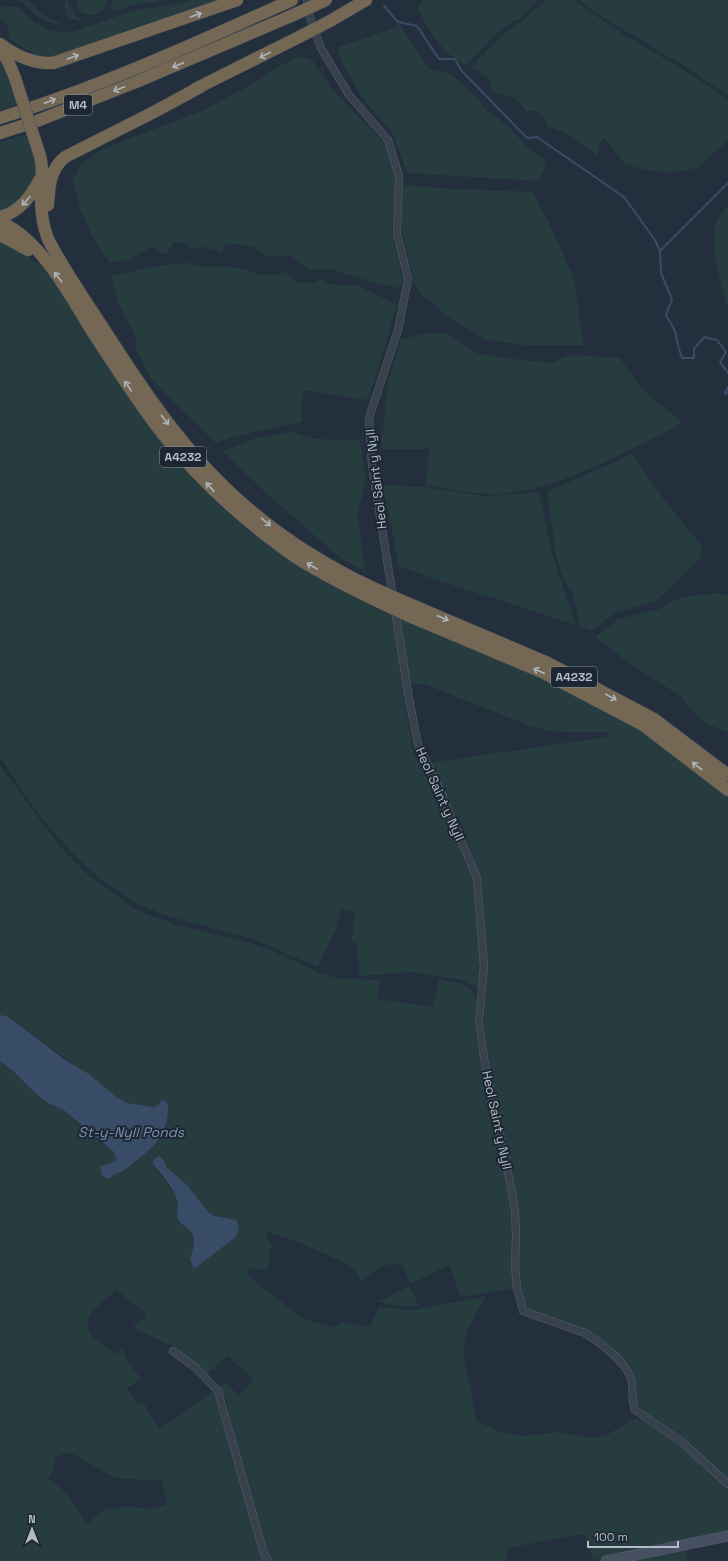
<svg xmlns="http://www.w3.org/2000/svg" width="728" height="1561" viewBox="0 0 728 1561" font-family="'Space Grotesk',sans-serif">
  <rect width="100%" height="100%" fill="#242f3e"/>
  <path fill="#263c3f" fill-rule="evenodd" d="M19 0H29C40 13 50 21 67 25 56 24 45 23 36 15 30 10 26 4 19 0Z
    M65 0H67L75 15 81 20C65 21 65 14 65 0Z
    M76 0H107V2C102 20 76 20 76 0Z
    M112 0H169L138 4 113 11 111 10Z
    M191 0H224L52 58H36L32 54V51C23 49 17 45 10 39 9 31 8 26 3 20H0V8L5 6 17 7 22 10 34 22 40 26 52 31 63 32H71L133 11 181 3Z
    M424 0H537L519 20 513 21 497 33 467 65C442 56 429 29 417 8Z
    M546 0H573L623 34 694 76 728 99V140L697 168 668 173 642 169 625 164 604 138 600 142 598 156C582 144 567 131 547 127 543 113 541 111 526 111L516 98 491 92 489 78 471 67 505 33 523 20Z
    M580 0H728V96L694 72 596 13Z
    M398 22 429 69 452 74 481 102 483 107 508 126 529 149 547 161 539 181 407 173 393 134 360 95 339 56 338 47 397 27Z
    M0 55 17 104 0 110Z
    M301 56 312 60 332 89 384 143 395 176 392 231 403 281 398 288 378 284 334 270H308L292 256H266L254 247 237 244 223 245 222 252 204 247 192 249 185 244 173 242 167 254H161L153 246 129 260 110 263 95 242 81 212 73 179 81 165 100 150 206 109 252 84 281 65Z
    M27 134C30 143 35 152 37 161 40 184 18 203 0 212V142Z
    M402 185 454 189 533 192 554 233 572 275 576 290 583 345H524L486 340 449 318 435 305 420 294 413 279 402 231Z
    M728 206V309C721 279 700 230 728 206Z
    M0 240 20 250 44 268 152 429 197 483 250 532 296 563 394 614 406 687V708L412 748 457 836 464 858 474 878 481 967 479 989 463 980 413 972 359 976 357 943 351 942 355 915 351 911 342 909 337 926 318 967 253 939 167 916 136 903 99 878 69 850 36 811 0 757Z
    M189 263 200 266H222L239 268 258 274 279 275 282 270 298 283H315L322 278 329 284 358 286 392 302 397 306C387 337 379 370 367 400L304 390 301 402V422L236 436 216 443 152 380 135 348 136 337 120 307 111 276 162 265Z
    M446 333 476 353 513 359 551 363 571 355 620 358C638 386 655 402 682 421L676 427C617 455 559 492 492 494 472 494 446 488 426 485L429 449H381L388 381 401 339 425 334Z
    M295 432C313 442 339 439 360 440L365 478 363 494 357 512 365 571 342 559 270 497 223 451 258 438Z
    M632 454 665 501 701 545 700 558 656 601 614 613 592 631 579 626 576 608 572 591 564 581 556 556 547 492Z
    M382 485 422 487 486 496 539 492 552 554 576 625C517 605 457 588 398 566L394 539Z
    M720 593 728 595V732L704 723 680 696 625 660 595 637 618 619 659 609 670 602 690 596Z
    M398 616 611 706 728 792V1479L701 1454 646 1417 639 1408 634 1376 631 1365 594 1334 524 1309 517 1267 519 1248 489 1065 484 1020 487 982 481 879 462 825 428 763 607 737V732H566L550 731 530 726 424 684H409Z
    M0 765 57 843 88 875 135 909 176 925 247 942 273 951 317 972 337 978 380 980 377 999 433 1007 439 979C453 982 468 982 475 996 480 1005 474 1019 475 1029 475 1035 477 1042 478 1047 487 1102 505 1154 512 1209 515 1234 513 1262 514 1288L461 1297 449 1265 410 1284 403 1266C387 1259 373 1272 361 1281L351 1266 303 1244 267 1232V1238L272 1245 269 1256V1268L265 1271 252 1268 248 1271V1274L252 1279 303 1319 333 1327 342 1322 368 1327 370 1326 379 1307 413 1310 486 1296 468 1329 463 1352 477 1421 503 1433 523 1436 558 1432 592 1438 607 1435 630 1421 636 1419 642 1420 667 1435 728 1487V1533L652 1550 593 1560 584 1534 507 1548 506 1561H271L266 1550 240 1458 226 1400 220 1387 222 1383H225L239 1395 253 1379 228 1356 207 1374 176 1348 136 1329 134 1325 147 1315 117 1290C104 1301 79 1315 91 1334 95 1340 110 1349 116 1354L122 1349 126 1358 141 1379 127 1388 138 1405 143 1402 159 1429 216 1390 264 1561H0V1061L12 1070 36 1094 48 1103 65 1111 113 1151 117 1159 112 1163 104 1164 107 1177 110 1179 114 1174 122 1173 143 1156 158 1141 166 1128 168 1114 161 1101 157 1106C148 1108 135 1106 127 1103 111 1097 100 1083 87 1073 60 1054 33 1036 7 1016L0 1015ZM159 1156 164 1160 167 1168 178 1177 209 1213 215 1216 223 1217 232 1240 194 1269 190 1259 194 1249 191 1231 184 1226 177 1213 178 1205 175 1195 154 1165ZM69 1452 115 1478 162 1481 167 1504 150 1509 127 1506 113 1509 108 1507 87 1524C77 1509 66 1487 48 1479L53 1470 56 1457Z
    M409 1286 419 1306C407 1307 388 1308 378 1300H382Z
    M686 1548 688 1561H623Z"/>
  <path fill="#394c67" d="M0 1015 7 1016 64 1059 89 1074 116 1097 127 1103 153 1107 157 1106 161 1101 163 1100 168 1104C169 1134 156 1145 135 1162 127 1168 124 1173 114 1174L110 1179 102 1176 100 1167C106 1163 112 1164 117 1159L113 1151 65 1111 48 1103 36 1094 12 1070 0 1061Z
    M159 1156 164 1160 167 1168 186 1184 209 1213 215 1216 236 1220 239 1227 237 1235 232 1240 194 1269 190 1259C193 1251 197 1237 189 1230 186 1226 180 1224 178 1219 176 1214 178 1209 178 1204 176 1191 162 1175 154 1165L153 1162 155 1158Z"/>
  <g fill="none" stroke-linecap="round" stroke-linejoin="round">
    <path stroke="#394c67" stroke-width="2" d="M384 6 398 22 417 26 439 59H455L461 70 527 138 537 137 624 197 655 240 660 251 661 273 672 299 666 315 675 331 679 349 682 358H694V349L704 337 717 340 726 352 720 362 728 373
      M660 251 728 183
      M728 387 725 394 728 393"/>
    <g stroke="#565f6c" stroke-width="8">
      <path id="street" d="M307 0 309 15 321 48 349 95 388 140 399 176 397 233 408 279 398 330 369 418 372 466 409 698 418 745 441 792 477 878 484 967 479 1022 485 1064 511 1187 515 1211 516 1237 515 1266 517 1288 523 1311 585 1333C598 1341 625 1361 630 1376 634 1387 631 1399 635 1410L682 1442 728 1484
        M173 1351 196 1368 218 1391 264 1554 268 1561"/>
    </g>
    <g stroke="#565f6c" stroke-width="11">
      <path id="secondary" d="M606 1561 728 1536"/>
    </g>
    <g stroke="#434c59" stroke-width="13">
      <path id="highway" d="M330 21 366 0
        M0 44C16 56 33 64 53 63L237 0
        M0 48 8 61 15 78
        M195 89 299 37
        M0 118C100 87 196 43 292 0
        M0 133 37 121 136 82 291 16
        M40 156C44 170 41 185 41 199 41 213 43 226 48 239 65 272 87 303 107 334 135 377 163 420 197 458 245 513 307 557 373 588
        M48 205C49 187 50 169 65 157L152 113 202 86
        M0 217C20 212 31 196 40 179
        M0 222C41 239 70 296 92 331 115 366 137 401 162 433 200 481 244 521 294 556 318 572 345 585 371 598
        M0 235 28 250
        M407 603 548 663 654 719 728 775
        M409 616 542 672 643 725 728 790"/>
    </g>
    <use href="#street" stroke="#38414e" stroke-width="7"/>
    <use href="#secondary" stroke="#465061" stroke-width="10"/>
    <use href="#highway" stroke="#746855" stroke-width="12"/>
    <g stroke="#434c59" stroke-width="13" stroke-linecap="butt">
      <path id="highway-bridge" d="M291 16 326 0
        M299 37 330 21
        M15 78 40 156
        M373 588 407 603
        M371 598 409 616"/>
    </g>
    <use href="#highway-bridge" stroke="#746855" stroke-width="12"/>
  </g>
  <defs><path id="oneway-shaft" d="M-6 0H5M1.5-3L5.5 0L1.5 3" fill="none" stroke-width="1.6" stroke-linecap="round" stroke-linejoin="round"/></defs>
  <g stroke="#aeb4bd">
    <use href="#oneway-shaft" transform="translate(196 15) rotate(-19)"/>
    <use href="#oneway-shaft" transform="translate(265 55) rotate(153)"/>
    <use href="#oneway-shaft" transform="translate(73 57) rotate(-20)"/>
    <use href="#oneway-shaft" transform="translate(178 65) rotate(157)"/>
    <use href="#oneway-shaft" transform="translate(119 89) rotate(159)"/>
    <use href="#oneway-shaft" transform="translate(50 101) rotate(-21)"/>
    <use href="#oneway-shaft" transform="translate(26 201) rotate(132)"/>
    <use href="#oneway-shaft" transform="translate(58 277) rotate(-127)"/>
    <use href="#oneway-shaft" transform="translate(128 386) rotate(-124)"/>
    <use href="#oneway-shaft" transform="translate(165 420) rotate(52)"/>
    <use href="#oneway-shaft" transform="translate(210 487) rotate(-133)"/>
    <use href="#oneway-shaft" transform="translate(266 522) rotate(40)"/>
    <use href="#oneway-shaft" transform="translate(312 566) rotate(-150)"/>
    <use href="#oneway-shaft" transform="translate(443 618) rotate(23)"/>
    <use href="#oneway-shaft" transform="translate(539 671) rotate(-156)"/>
    <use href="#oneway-shaft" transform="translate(611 697) rotate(28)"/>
    <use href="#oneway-shaft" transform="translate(697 766) rotate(-142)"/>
  </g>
  <g text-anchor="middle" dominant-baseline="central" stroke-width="4" stroke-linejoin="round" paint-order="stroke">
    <g fill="#1d2633" stroke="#878f9c" stroke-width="1">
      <rect x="64" y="95" width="28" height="20" rx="3"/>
      <rect x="160" y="447" width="46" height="20" rx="3"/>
      <rect x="551" y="667" width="46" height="20" rx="3"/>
    </g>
    <g font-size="12" font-weight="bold" fill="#b4bcc9">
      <text x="78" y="105">M4</text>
      <text x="183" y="457">A4232</text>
      <text x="574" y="677">A4232</text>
    </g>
    <g font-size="13" fill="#b4bcc9" stroke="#1d2633">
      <text transform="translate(376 479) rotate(-97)">Heol Saint y Nyll</text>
      <text transform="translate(440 794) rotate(66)">Heol Saint y Nyll</text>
      <text transform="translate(497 1120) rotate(78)">Heol Saint y Nyll</text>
    </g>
    <g font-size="14" font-style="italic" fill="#7c92b1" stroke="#1d2633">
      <text x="131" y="1132">St-y-Nyll Ponds</text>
    </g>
  </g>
  <g transform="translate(32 1529)" stroke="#1d2633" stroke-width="3" paint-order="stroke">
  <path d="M0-3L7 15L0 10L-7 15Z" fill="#b4bcc9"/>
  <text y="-6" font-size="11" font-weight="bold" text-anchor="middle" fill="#b4bcc9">N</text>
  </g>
  <path d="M588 1541v6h90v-6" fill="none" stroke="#b4bcc9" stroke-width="2"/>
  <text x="594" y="1541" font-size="12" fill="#b4bcc9" stroke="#1d2633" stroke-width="3" paint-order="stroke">100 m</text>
</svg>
